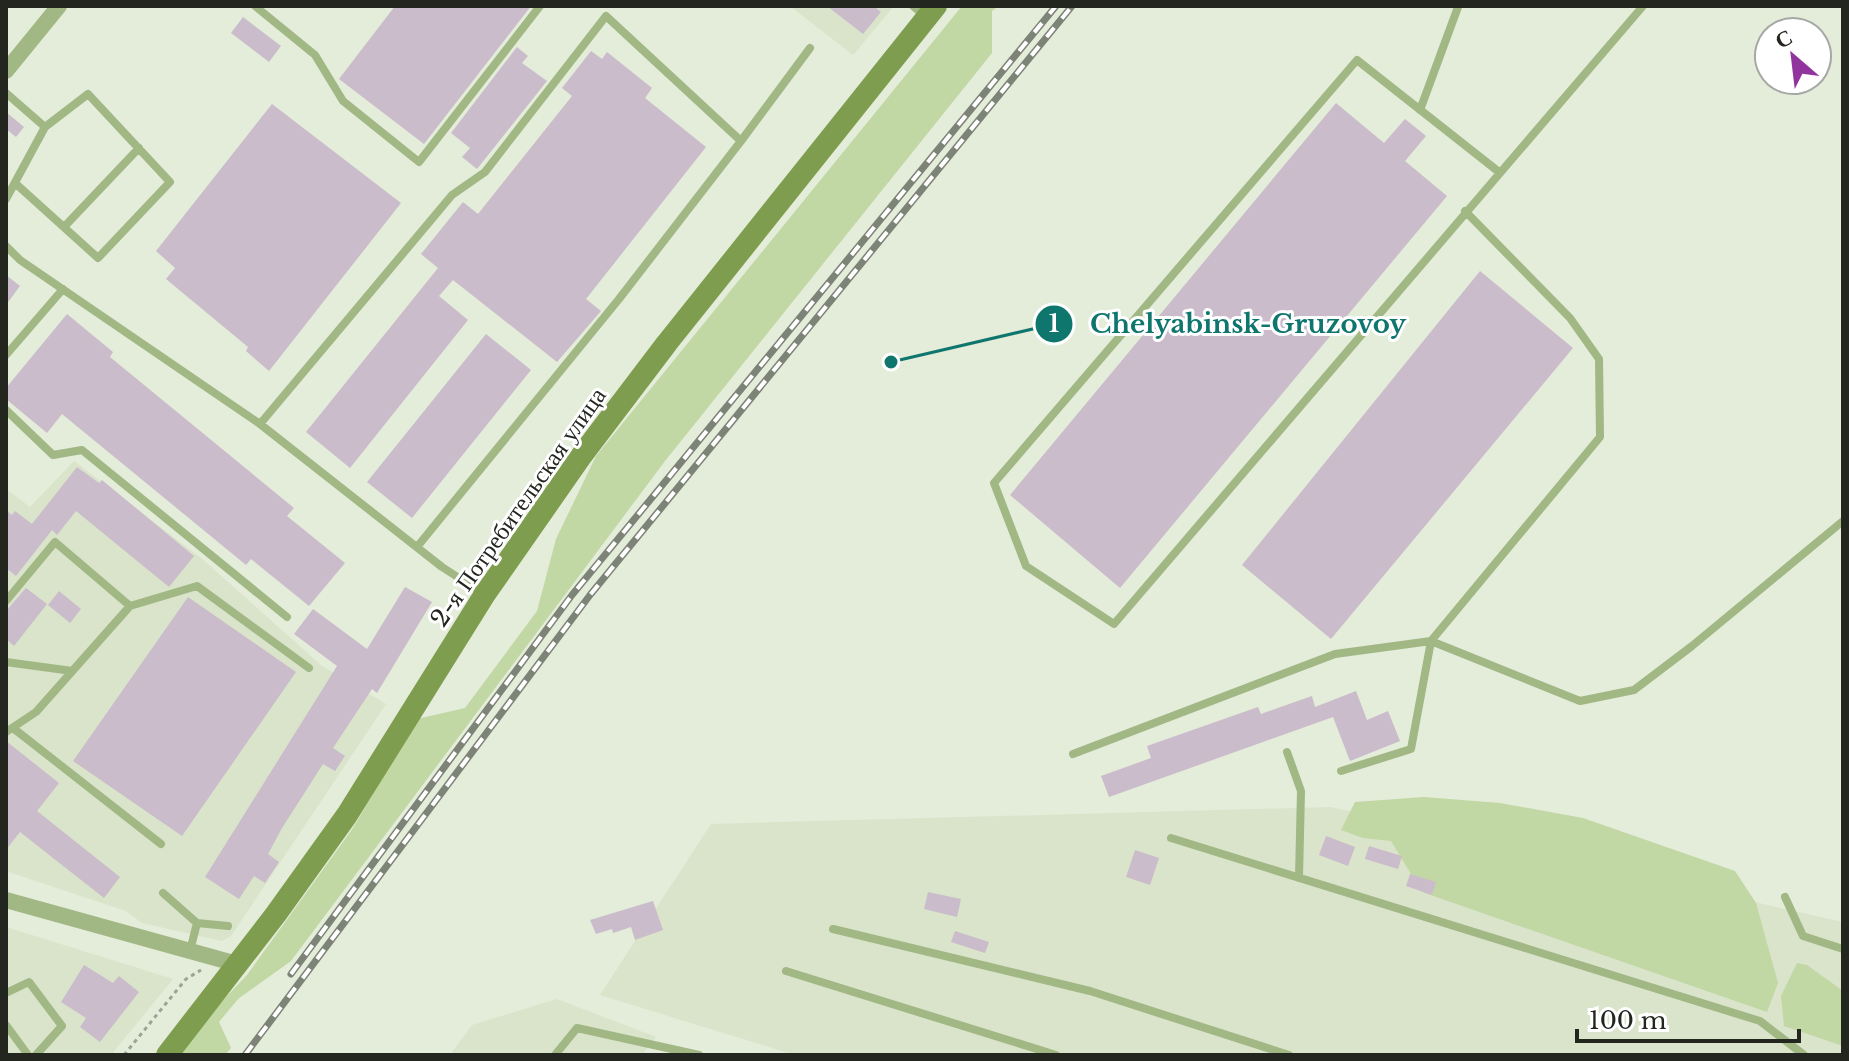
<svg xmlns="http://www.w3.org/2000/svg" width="1849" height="1061" viewBox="0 0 1849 1061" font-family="'Libre Baskerville',serif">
  <rect width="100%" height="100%" fill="#e4ecda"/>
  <path fill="#d9e4cb" d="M790 6H894L853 55Z
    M74 461 201 558 322 666 386 704 231 936 222 941 142 923 126 911 6 871V489L30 507Z
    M1331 807 1843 922V1055H795L600 995 711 824Z
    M6 927 173 979 111 1055H6Z
    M557 999 656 1037 642 1055H450L472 1025Z"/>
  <path fill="#c1d7a4" d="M962 6H999L992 11V53L665 461 291 961 238 999 219 1022 231 1048 225 1055H179L209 1015 247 975 353 828 417 719 465 708 537 611 556 539 596 456Z
    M1424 797 1500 803 1583 818 1735 871 1756 903 1778 983 1767 1012 1422 892 1391 841 1363 838 1341 830 1355 802Z
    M1797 963 1807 965 1843 991V1046L1784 1026 1781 996Z"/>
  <path fill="#cabccb" d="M395 6H531L424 144 339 79Z
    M827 6H874L881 12 863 34Z
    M243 17 281 46 269 62 231 33Z
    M517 47 528 56 522 63 547 81 477 169 462 157 470 148 451 133Z
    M591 51 602 59 607 52 652 88 645 98 706 147 586 299 601 311 557 362 453 280 439 296 468 320 350 468 306 432 438 268 421 254 463 202 478 214 572 96 562 88Z
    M1336 103 1384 143 1405 119 1426 136 1405 161 1447 196 1120 588 1010 495Z
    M272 104 401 203 269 371 246 351 248 347 166 279 175 268 156 251Z
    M6 112 24 127 16 137 6 129Z
    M1480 271 1573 348 1331 639 1242 565Z
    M6 275 20 286 6 305Z
    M67 314 113 352 110 357 294 508 287 516 345 563 309 606 251 559 246 565 62 414 47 433 6 399V388Z
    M486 334 531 370 412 518 367 482Z
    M77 467 99 483 102 480 194 556 169 587 76 511 57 535 52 530 16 576 6 568V510L12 515 15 511 32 524Z
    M405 587 432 602 377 693 372 689 333 748 345 756 335 771 323 764 282 828 268 854 279 862 265 883 254 876 239 899 205 877 337 666 294 634 313 609 367 649Z
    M26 588 47 604 14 646 6 639V611Z
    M59 591 81 609 70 623 48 605Z
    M188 597 296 672 182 836 73 761Z
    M1356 691 1367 720 1388 711 1400 741 1350 761 1333 717 1109 797 1101 776 1151 758 1147 746 1258 707 1261 714 1312 696 1315 707Z
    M6 741 59 783 37 811 120 877 104 898 20 832 6 850Z
    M1326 836 1355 847 1348 866 1319 855Z
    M1369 846 1402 856 1398 869 1365 859Z
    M1135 850 1159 858 1150 885 1126 877Z
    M1410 874 1436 882 1432 895 1406 886Z
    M928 892 961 899 957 917 924 909Z
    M653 901 663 930 635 940 631 927 613 933 612 929 596 934 590 920Z
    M955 931 989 942 985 953 951 942Z
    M84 965 113 983 119 976 139 992 100 1042 80 1027 86 1018 61 1002Z"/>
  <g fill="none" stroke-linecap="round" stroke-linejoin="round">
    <path stroke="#9da395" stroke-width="3" stroke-dasharray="4 4" stroke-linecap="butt" d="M124 1055 186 979 201 970"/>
    <path stroke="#a1b784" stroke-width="8" d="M255 6 315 55 343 101 419 162 540 6
      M913 6 926 17
      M6 93 45 127 6 199
      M1420 110 1458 7
      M741 141 810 48
      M1499 172 1357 60 994 483 1026 566 1114 624 1643 6
      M15 183 98 258 170 182 88 94 45 127
      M1465 211 1570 318 1599 359 1600 437 1431 641 1580 701 1634 690 1692 646 1843 521
      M64 227 139 148
      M6 246 20 260 260 424 442 567 484 594
      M6 355 63 289
      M6 410 53 455 82 450 287 617
      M260 424 452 195 485 172 606 16 741 141 619 299 417 547
      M6 601 55 542 130 606
      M6 662 72 671
      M13 728 161 844
      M6 732 36 712 130 606 197 586 309 668
      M1287 752 1301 791 1299 878
      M1073 754 1335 654 1431 641 1411 749 1341 771
      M1171 838 1760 1021 1804 1055
      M163 893 197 923 190 951
      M1785 897 1803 936 1843 949
      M197 923 228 926
      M833 929 1090 991 1289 1055
      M786 971 1056 1055
      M6 993 29 982 62 1026 36 1055
      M6 1025 28 1055
      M555 1055 577 1028 699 1055"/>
    <path stroke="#a1b784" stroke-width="16" d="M6 71 59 6
      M6 900 237 964"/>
    <path stroke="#7f9d4e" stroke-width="22" d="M167 1055 276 914 347 815 485 594 582 455 667 343 936 6"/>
    <g stroke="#7d8377" stroke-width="7">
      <path id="rail" d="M291 974 572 595 1056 6
        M245 1055 590 595 1072 6"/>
    </g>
    <use href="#rail" stroke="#fff" stroke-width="4" stroke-dasharray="12" stroke-linecap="butt"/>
  </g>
  <g text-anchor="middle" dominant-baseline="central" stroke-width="6" stroke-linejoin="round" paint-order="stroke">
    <g font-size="24" fill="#23261f" stroke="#fff">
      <text transform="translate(518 507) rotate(-55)">2-я Потребительская улица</text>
    </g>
  </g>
  <path fill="none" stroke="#0f766e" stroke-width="3" d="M891 362L1054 324"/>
  <g fill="#0f766e" stroke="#fff" stroke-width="3">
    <circle cx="891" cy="362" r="8"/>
    <circle cx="1054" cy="324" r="20"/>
  </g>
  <g font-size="24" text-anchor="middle" font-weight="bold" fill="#fff">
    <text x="1054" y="332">1</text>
  </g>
  <g font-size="26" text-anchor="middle" font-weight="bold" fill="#0f766e" stroke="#fff" stroke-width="6" stroke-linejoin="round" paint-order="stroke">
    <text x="1248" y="333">Chelyabinsk-Gruzovoy</text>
  </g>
  <rect width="1849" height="1061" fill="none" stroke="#23261f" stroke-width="16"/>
  <g transform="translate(1793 56) rotate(332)"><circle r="38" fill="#ffffff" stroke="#a7a8a5" stroke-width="2"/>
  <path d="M0-6L14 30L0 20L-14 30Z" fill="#92349d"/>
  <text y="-12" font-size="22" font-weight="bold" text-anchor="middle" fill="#23261f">С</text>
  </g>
  <path d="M1577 1029v12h222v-12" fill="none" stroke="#23261f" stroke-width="4"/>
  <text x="1589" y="1029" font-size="24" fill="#23261f" stroke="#ffffff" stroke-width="6" paint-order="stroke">100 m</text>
</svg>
